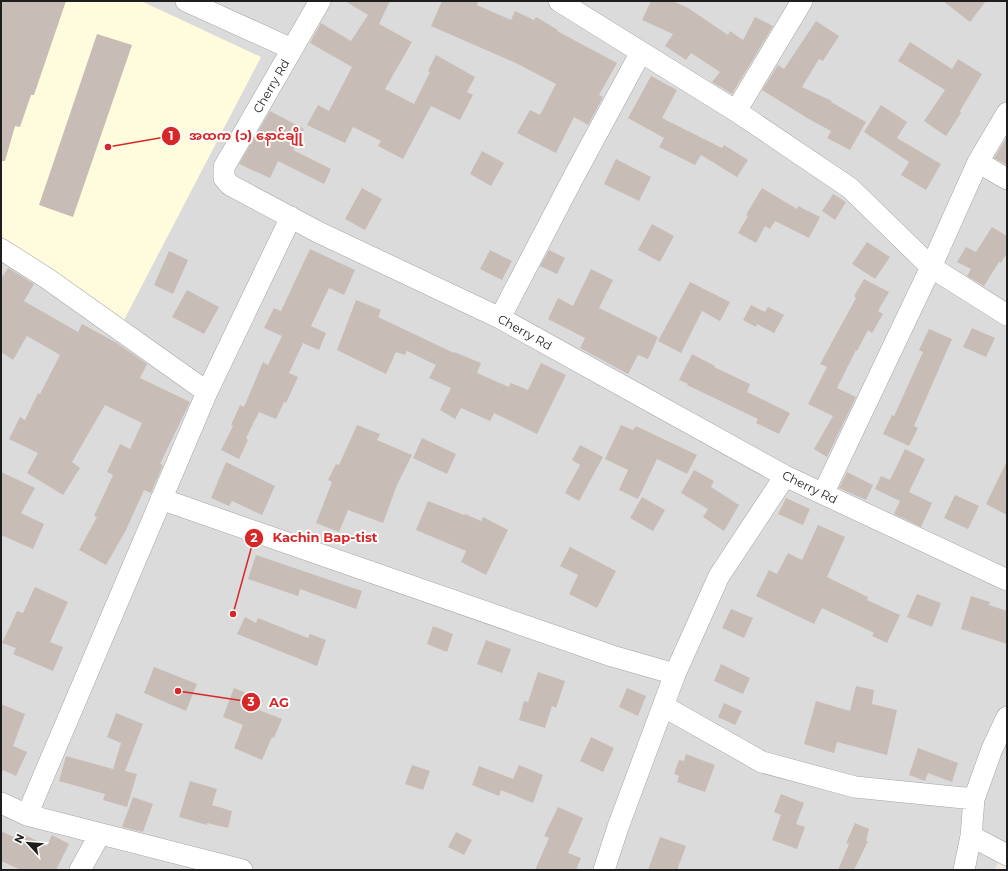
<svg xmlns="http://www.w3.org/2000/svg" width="1008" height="871" viewBox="0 0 1008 871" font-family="Montserrat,'Noto Sans Myanmar',sans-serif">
  <rect width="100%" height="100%" fill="#f0eae3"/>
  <path fill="#dcdbdb" d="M1 1H1007V848L994 870H1Z"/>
  <path fill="#fffbdd" d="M1 1H141L261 57 124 320 1 238Z"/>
  <path fill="#c8bcb6" d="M1 1H66L34 95H31L20 127 15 126 5 161H1Z
    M345 1H390L379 24 412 42 385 89 414 104 430 72 428 71 436 55 475 77 467 92 473 95 460 120 431 106 403 159 378 146 381 141 353 127 345 143 307 125 318 105 329 111 352 67 310 43 321 23 351 41 368 15Z
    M442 1H478L477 5 511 20 515 11 534 20 536 17 558 30 557 31 617 63 599 95 603 97 588 125 574 117 556 153 517 133 530 110 540 115 556 84 516 63 431 26Z
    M651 1H673L688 8 728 35 730 31 743 40 755 17 773 26 732 94 712 82 720 72 691 53 686 60 665 46 673 34 642 20Z
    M943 1H986L970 22Z
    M816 21 839 36 823 61 819 59 802 87 832 101 831 102 866 122 850 150 827 138 831 131 807 118 762 90 778 65 784 69Z
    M97 34 132 45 73 217 39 205Z
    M910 42 952 69 958 59 982 74 960 111 961 113 946 136 924 121 945 90 898 61Z
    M651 76 677 90 662 118 722 148 724 145 748 160 737 177 701 155 695 165 659 147 664 138 628 118Z
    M881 105 907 122 897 138 941 164 926 190 901 175 909 162 864 132Z
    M270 111 304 129 293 150 331 169 324 184 278 161 270 178 239 164Z
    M1007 137V165L994 158Z
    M482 151 504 163 491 186 470 174Z
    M616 159 651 177 639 201 604 184Z
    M362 188 382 199 365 230 345 219Z
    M762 188 797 209 798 206 820 217 809 238 775 221 770 229 765 226 756 243 738 233 748 216 746 215Z
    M833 194 846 202 835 220 822 211Z
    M652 224 674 236 660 262 638 250Z
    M992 227 1007 236V253L1001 263 999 262 984 286 967 276 971 269 957 262 966 247 976 252Z
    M867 242 890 257 875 279 852 264Z
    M310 249 355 270 344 295 329 288 311 326 326 333 319 350 303 343 289 373 298 377 286 403 284 402 276 419 259 412 246 438 248 440 239 459 221 450 233 426 231 425 240 405 244 407 263 362 268 365 282 336 264 328 274 308 281 311Z
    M490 250 512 261 502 280 480 269Z
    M549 250 565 258 557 274 540 266Z
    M169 251 188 260 173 294 154 285Z
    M8 268 34 284 24 301 78 332 82 324 117 343 147 364 140 378 190 402 160 464 163 465 151 493 144 490 126 530 106 565 79 550 97 517 94 516 113 475 107 472 120 444 130 449 142 423 105 405 72 462 80 468 63 495 27 473 38 453 9 439 20 417 25 420 38 393 40 394 60 355 27 336 13 360 1 352V279Z
    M591 269 613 280 599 308 658 337 648 359 638 355 628 374 580 348 585 338 548 319 558 298 573 306Z
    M864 279 889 292 878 311 883 314 872 333 868 330 857 351 856 350 837 388 856 397 827 457 814 449 833 416 808 404 827 367 820 364 856 298 854 296Z
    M690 282 730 302 720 321 702 311 681 353 658 341Z
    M187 290 219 307 204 334 172 317Z
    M356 300 381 310 378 317 454 353V352L481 363 477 373 509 387 511 383 528 390 541 363 566 375 537 434 494 413 490 421 461 408 455 419 440 410 451 388 429 378 436 365 407 351 405 355 396 352 386 374 337 350Z
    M751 305 765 312 768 307 784 315 774 333 757 324 756 327 743 320Z
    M972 328 995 338 986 357 963 347Z
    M929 329 952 339 914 426 918 428 909 446 883 434 892 415 894 416 923 352 919 350Z
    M692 354 715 366 714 367 750 384 747 392 790 413 779 434 756 423 758 419 687 385 688 384 679 380Z
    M357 425 380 434 377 440 412 455 397 485 383 523 348 510 339 532 316 523 332 482 328 480 336 464 339 465Z
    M621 425 633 430 636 426 697 455 687 474 657 459 638 499 619 490 628 470 605 459Z
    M422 438 456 454 447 474 413 458Z
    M580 445 603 457 579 501 565 493 580 465 572 460Z
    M905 449 925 459 909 492 932 503 921 527 894 514 900 501 875 489 881 476 890 480Z
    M1007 461V515L986 504Z
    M226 462 275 486 262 515 232 501 229 506 211 498Z
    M694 470 714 481 711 487 739 505 724 531 703 517 708 509 681 493Z
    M1 472 35 488 21 513 44 524 33 549 1 535Z
    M847 472 873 485 866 500 839 488Z
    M955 495 979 506 968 529 944 518Z
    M642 497 665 510 653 531 630 518Z
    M786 498 810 509 803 525 778 514Z
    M428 501 464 515 465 514 481 521 483 517 508 530 486 575 461 562 466 551 416 530Z
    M818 525 845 537 827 577 868 597 867 600 900 615 887 643 872 636 874 633 822 608 814 624 756 596 769 570 777 574 788 553 802 560Z
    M570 547 616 571 597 608 569 594 578 575 560 566Z
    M256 555 362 591 356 609 300 589 298 596 248 579Z
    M35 587 68 602 50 642 63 647 53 671 13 654 16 648 2 643 17 611 23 613Z
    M917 594 941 603 932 627 907 617Z
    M971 596 990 602 989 605 1007 611V644L961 629Z
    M731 609 753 618 744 638 722 628Z
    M245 617 256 623 258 618 308 638 310 634 326 640 317 666 237 634Z
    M433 626 453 634 447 652 427 644Z
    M486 640 511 649 502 673 477 664Z
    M721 664 750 678 743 694 714 681Z
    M154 667 197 684 186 711 144 693Z
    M538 672 565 681 556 708 552 706 545 728 519 720 524 701 528 702Z
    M856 686 874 690 872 704 897 710 887 755 837 742 834 753 804 744 816 701 850 711Z
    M234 688 263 700 259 710 282 719 274 738 272 737 262 760 234 748 243 725 223 717Z
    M627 688 646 696 638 716 619 707Z
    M724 703 742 711 735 725 718 717Z
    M1 704 25 714 13 746 27 752 16 776 3 770 1 775Z
    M116 713 143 724 125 771 137 774 127 807 103 800 105 794 59 781 66 756 113 769 121 743 107 737Z
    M591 737 614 748 603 772 580 761Z
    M918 748 958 763 952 782 928 773 925 781 909 775Z
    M686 754 715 765 705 792 677 782 679 776 674 774 679 760 684 761Z
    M412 765 430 771 423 790 405 784Z
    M519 765 543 775 533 803 501 790 499 796 472 785 479 766 513 779Z
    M190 781 217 789 212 805 232 811 228 828 207 823V825L179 817Z
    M781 794 804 803 796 824 805 827 797 849 772 840 781 815 774 812Z
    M133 797 153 804 143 832 122 827Z
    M558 807 583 818 568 853 581 858 576 870H535L549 838 544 836Z
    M855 823 869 829 866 841H868L854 870H838L849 844 846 843Z
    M1 831 20 840 23 834 47 846 52 835 69 844 56 870H21L1 861Z
    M456 832 472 840 464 855 448 847Z
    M660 837 686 846 677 870H648Z"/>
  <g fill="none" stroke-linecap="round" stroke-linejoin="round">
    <g stroke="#a5a5a5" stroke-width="22">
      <path id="minor" d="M186 1 292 49
        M320 1 224 167V178L230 185 318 232 500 318 785 476 1007 580
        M559 1 736 111 850 188 931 267 1007 315
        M736 111 802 1
        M978 162 1007 179
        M1 249 48 279 207 392
        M500 318 573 178 641 52
        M823 494 931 267 978 162 1007 113
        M161 499 612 656 675 674
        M663 706 762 762 855 787 974 799
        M1 803 27 815 242 870
        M27 815 207 392 291 217
        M971 836 1007 855
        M80 870 100 834
        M604 870 618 827 675 674 719 576 785 476
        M964 870 971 836 974 799 992 749 1007 717"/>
    </g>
    <use href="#minor" stroke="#fff" stroke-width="21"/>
  </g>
  <g text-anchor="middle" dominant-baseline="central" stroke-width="4" stroke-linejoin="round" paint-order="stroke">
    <g font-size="12" fill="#1e1e1e" stroke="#fff">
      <text transform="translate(271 86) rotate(-60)">Cherry Rd</text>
      <text transform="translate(525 332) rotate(29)">Cherry Rd</text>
      <text transform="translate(810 487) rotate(26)">Cherry Rd</text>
    </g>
  </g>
  <path fill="none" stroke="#d62828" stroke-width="1.5" d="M108 147L171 136M233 614L254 538M178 691L251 702"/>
  <g fill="#d62828" stroke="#fff" stroke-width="1.5">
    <circle cx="108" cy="147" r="4"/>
    <circle cx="233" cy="614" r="4"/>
    <circle cx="178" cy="691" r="4"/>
    <circle cx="171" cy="136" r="10"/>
    <circle cx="254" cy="538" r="10"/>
    <circle cx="251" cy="702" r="10"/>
  </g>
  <g font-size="12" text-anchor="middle" font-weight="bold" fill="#fff">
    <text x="171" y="140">1</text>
    <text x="254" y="542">2</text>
    <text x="251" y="706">3</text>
  </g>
  <g font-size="13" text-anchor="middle" font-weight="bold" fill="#d62828" stroke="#fff" stroke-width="4" stroke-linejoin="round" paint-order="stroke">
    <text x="246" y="140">အထက (၁) နောင်ချို</text>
    <text x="325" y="542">Kachin Bap-tist</text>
    <text x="279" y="707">AG</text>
  </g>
  <rect width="1008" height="871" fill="none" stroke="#1e1e1e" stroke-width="4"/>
  <g transform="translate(28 843) rotate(296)" stroke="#ffffff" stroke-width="3" paint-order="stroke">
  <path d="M0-3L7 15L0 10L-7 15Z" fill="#1e1e1e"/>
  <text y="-6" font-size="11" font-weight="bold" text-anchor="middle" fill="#1e1e1e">N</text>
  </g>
</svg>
